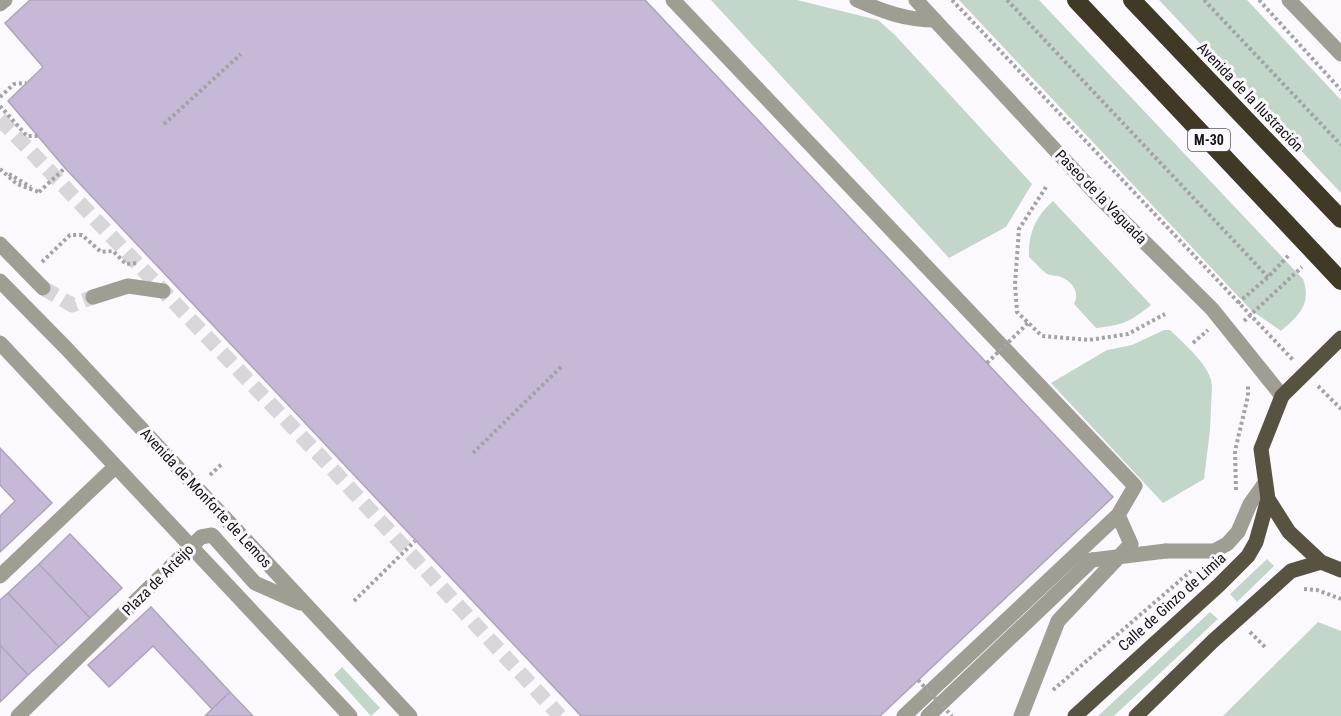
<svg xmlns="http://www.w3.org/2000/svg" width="1341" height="716" viewBox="0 0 1341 716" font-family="'Roboto Condensed',sans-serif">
  <rect width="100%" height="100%" fill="#fbf9fe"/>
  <path fill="#c2d7ca" d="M711 0H797L878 20 895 35 1032 184 1006 227 949 258Z
    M959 0H1039L1303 279C1312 304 1299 315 1281 331L1251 310Z
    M1159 0H1247L1341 100V193Z
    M1053 201 1151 305C1130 322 1123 325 1096 328L1074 304C1080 293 1073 282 1061 277 1057 275 1051 276 1047 274 1041 270 1035 262 1029 257 1028 234 1035 217 1053 201Z
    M1164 330H1170C1183 343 1212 367 1212 386L1210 430 1204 479 1163 503 1051 383 1107 350 1132 345Z
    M1267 559 1274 566 1237 602 1230 594Z
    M1210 612 1218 619 1114 716H1098Z
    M1318 622 1341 631V716H1223Z
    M342 667 380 708 371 716 334 675Z"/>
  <path fill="#c6b9d8" stroke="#ada4ba" stroke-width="1.5" d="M30 0H645L1113 497 880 716H581L65 168 8 101 43 67 5 23Z
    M0 448 52 503 0 552V516L15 501 0 485Z
    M70 534 122 588 90 618 39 564Z
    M39 564 90 618 59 647 8 593Z
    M8 593 59 647 28 675 0 645V600Z
    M151 607 230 692 212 709 153 646 109 687 88 665Z
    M0 645 28 675 0 702Z
    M230 692 253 716H205L212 709Z"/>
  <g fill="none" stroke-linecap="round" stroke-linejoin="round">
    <path stroke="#d8d6db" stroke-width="15" stroke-dasharray="15 8" stroke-linecap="butt" d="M0 119 322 458 560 716
      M43 288 72 305 93 297"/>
    <path stroke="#a4a1a7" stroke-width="4" stroke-dasharray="3 3" stroke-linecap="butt" d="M952 0 1294 361
      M1007 0 1268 277
      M1204 0 1341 145
      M1259 0 1341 90
      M0 97 14 84 26 83
      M0 106 27 136H38
      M164 124 241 54
      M0 169 17 184 39 192
      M9 174 31 187
      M1046 187 1019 229 1015 284 1017 312 1042 336 1089 340 1128 334 1165 314
      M39 192 65 168
      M42 262 70 235H82L101 252 113 251 126 264 139 263
      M1238 303 1268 277 1289 255
      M1244 321 1302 267
      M1193 343 1208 330
      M1318 386 1341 409
      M473 453 563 365
      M210 475 223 463
      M1236 490 1235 451 1248 396V385
      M1304 589 1317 590 1341 599
      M354 601 415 541
      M1250 632 1267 649
      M1053 690 1191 571"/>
    <path stroke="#a09e93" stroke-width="15" d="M673 0 1135 486 1118 515 904 716
      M857 0C884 12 906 20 935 20
      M916 0 1097 195 1212 309 1282 396
      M1289 0 1341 54
      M0 4 5 0
      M0 244 43 288
      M0 281 67 349 410 716
      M93 297 128 286 163 291
      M0 343 350 716
      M1166 551H1214L1227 544 1238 532 1250 504 1265 483
      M0 576 115 467
      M18 716 201 537 212 535 255 583 300 603
      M928 716 1092 560
      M1021 716 1058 621 1131 544 1118 515"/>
    <path stroke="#585341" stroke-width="15" d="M1341 338 1282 396 1261 449 1268 499 1289 532 1321 562 1341 570
      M1075 716 1219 585 1248 556 1256 542 1268 499
      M1136 716 1213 641 1291 571 1321 562"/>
    <path stroke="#3f3925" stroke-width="18" d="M1076 0 1341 281
      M1132 0 1341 219"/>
    <path stroke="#a4a1a7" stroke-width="4" stroke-dasharray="3 3" stroke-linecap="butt" d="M987 363 1028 323
      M918 680 952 716"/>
    <path stroke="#a09e93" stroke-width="15" d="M1092 560 1166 551"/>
  </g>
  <g text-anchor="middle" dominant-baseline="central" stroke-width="6" stroke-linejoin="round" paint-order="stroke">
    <rect fill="#fbf9fe" stroke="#59565c" stroke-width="1.5" x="1188" y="129" width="42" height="22" rx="4.5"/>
    <g font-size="14" font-weight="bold" fill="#141017">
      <text x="1209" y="140">M-30</text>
    </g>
    <g font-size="15" fill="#141017" stroke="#fbf9fe">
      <text transform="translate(1250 97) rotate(46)">Avenida de la Ilustración</text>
      <text transform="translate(1101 197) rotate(46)">Paseo de la Vaguada</text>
      <text transform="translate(206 498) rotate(47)">Avenida de Monforte de Lemos</text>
      <text transform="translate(158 580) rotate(-45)">Plaza de Arteijo</text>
      <text transform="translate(1172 602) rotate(-42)">Calle de Ginzo de Limia</text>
    </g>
  </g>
</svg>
